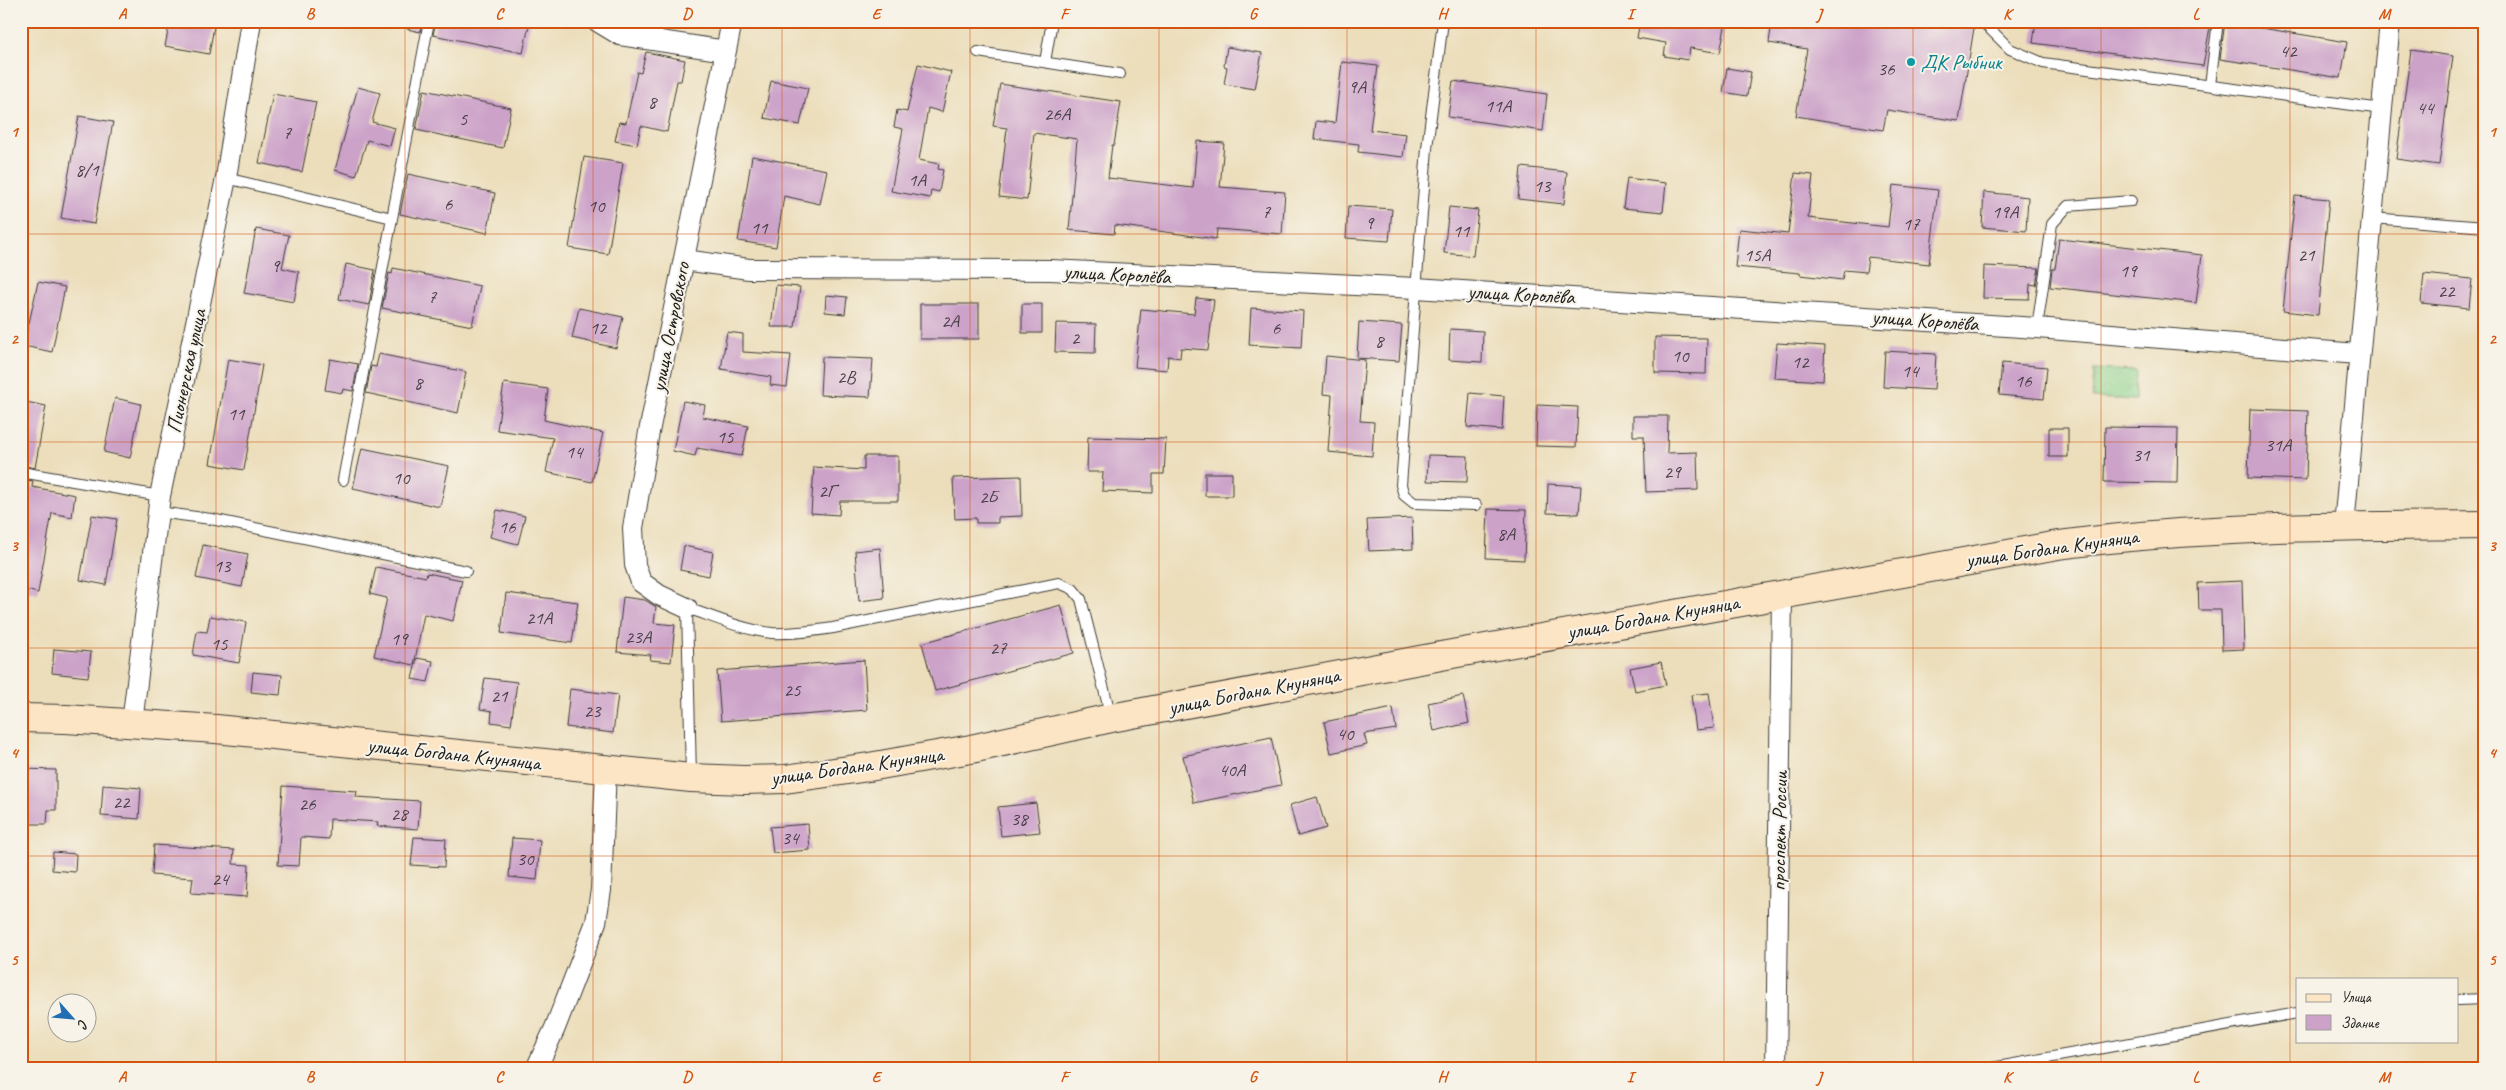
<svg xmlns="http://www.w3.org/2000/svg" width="2506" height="1090" viewBox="0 0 2506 1090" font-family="Caveat,sans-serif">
  <defs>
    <pattern id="park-crowns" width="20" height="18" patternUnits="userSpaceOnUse" patternTransform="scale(1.25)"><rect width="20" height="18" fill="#8cd18a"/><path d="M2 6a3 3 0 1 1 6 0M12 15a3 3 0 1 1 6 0" fill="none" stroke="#78b376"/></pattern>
  </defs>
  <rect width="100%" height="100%" fill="#f7f3e8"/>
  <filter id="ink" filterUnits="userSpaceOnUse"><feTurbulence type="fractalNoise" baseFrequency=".02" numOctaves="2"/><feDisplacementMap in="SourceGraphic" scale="10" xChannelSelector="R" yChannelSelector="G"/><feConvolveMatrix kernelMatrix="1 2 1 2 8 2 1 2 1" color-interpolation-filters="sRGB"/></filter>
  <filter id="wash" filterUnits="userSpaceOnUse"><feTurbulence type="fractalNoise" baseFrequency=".0096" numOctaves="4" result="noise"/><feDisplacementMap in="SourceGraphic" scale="20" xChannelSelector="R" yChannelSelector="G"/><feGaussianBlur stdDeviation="1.12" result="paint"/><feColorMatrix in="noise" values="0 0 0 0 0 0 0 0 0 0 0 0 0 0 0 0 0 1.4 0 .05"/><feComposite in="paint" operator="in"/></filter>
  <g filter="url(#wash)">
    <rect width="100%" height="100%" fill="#ecdebb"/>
    <path fill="url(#park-crowns)" stroke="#547653" d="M2094 369 2136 371 2135 400 2092 398Z"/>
    <g id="blocks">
      <path fill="#cca2c9" d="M170 21H215L209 54 165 46Z
        M408 21H422L420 32 407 29Z
        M436 21H530L523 53 433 35Z
        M1640 21H1726L1720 53 1690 48 1688 60 1664 56 1666 43 1637 38Z
        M1772 21H1932L1974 28 1959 121 1887 110 1883 130 1796 116 1807 49 1769 43Z
        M2036 21H2211L2203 66 2033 43Z
        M2225 22 2347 42 2341 78 2220 59Z
        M1227 47 1262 53 1255 89 1224 84 1227 67 1224 66Z
        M2411 50 2453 56 2439 165 2396 159Z
        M646 52 685 60 681 81H677L667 132 641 126 637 145 615 141 619 122 626 123 637 72 641 73Z
        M1342 62 1378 66 1370 130 1406 134 1403 157 1358 152 1359 144 1314 139 1316 121 1335 123Z
        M918 64 951 72 942 112 928 108 919 160 939 164 938 169 943 170 939 192 931 190 930 198 891 191 903 129 894 127 897 110 907 112Z
        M1727 68 1751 72 1747 96 1723 92Z
        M771 81 808 88 800 125 764 118Z
        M1453 81 1547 94 1543 131 1448 117Z
        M1000 84 1121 102 1114 145H1112L1108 178 1193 188 1197 141 1224 143 1220 187 1285 192 1282 234 1217 229 1216 239 1115 225 1114 234 1069 230 1077 139 1034 133 1027 200 999 197 1007 128 993 126Z
        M358 87 380 93 372 122 395 128 390 146 367 140 356 176 335 170Z
        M424 90 511 108 503 148 416 130Z
        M273 94 316 102 302 172 259 163Z
        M79 116 113 122 94 224 61 218Z
        M752 156 827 170 820 204 784 196 776 247 738 241Z
        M584 157 623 163 608 254 569 248Z
        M1521 167 1567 172 1564 204 1518 199Z
        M1795 173 1813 175 1808 218 1888 227 1893 185 1938 190 1929 264 1868 257 1866 272 1844 270 1842 280 1800 275V273L1735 267 1739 229 1788 234Z
        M408 174 495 193 487 233 400 214Z
        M1627 178 1666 183 1663 212 1623 208Z
        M1984 192 2028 197 2026 231 1982 227Z
        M2295 196 2329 199 2318 315 2283 311Z
        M1348 206 1392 209 1389 241 1346 238Z
        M1449 207 1478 210 1473 256 1444 253Z
        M256 229 289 235 282 268 299 272 294 302 244 293Z
        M2059 239 2202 255 2196 303 2050 287 2052 269H2055Z
        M346 264 375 270 369 305 339 299Z
        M1984 266 2039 268 2036 285 2030 284 2029 299 1983 298Z
        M393 268 480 286 472 326 382 308 389 273 392 274Z
        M2424 274 2472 279 2469 308 2421 303Z
        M38 282 65 287 52 352 24 346Z
        M776 285 800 287 795 327H771Z
        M826 295 847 297 845 314 825 312Z
        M1196 298 1214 300 1208 350 1181 348 1180 358 1168 356 1167 370 1135 367 1141 309 1194 314Z
        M920 304H979V339H920Z
        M1022 304H1042V333H1022Z
        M579 308 623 317 616 348 572 338Z
        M1251 308 1303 311 1301 348 1249 345Z
        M1359 322 1402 325 1399 361 1357 358Z
        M1056 323 1096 324 1095 353 1055 352Z
        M1450 329 1483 331 1482 362 1449 360Z
        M727 332 743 334V352L791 355 787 387 770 385 771 377 721 369Z
        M1655 337 1707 338 1706 374 1655 373Z
        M1777 343 1825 346 1823 381 1774 378Z
        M1885 351 1936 354 1934 390 1883 387Z
        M379 354 466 372 458 413 366 393 371 366 376 367Z
        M1326 356 1365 360 1360 421 1374 422 1372 456 1328 452 1332 395 1323 394Z
        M822 357 873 359 870 397 820 395Z
        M228 359 262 365 244 470 210 464Z
        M330 359 358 364 353 391 343 389 342 393 325 390Z
        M2002 363 2047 367 2044 399 1999 395Z
        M504 383 548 389 544 420 603 433 592 482 546 472 553 438 497 430Z
        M1470 393 1504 396 1502 430 1467 427Z
        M115 398 141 404 130 458 104 452Z
        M21 401 46 406 35 468 21 465Z
        M683 401 705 405 703 417 748 426 742 456 697 448 695 456 673 451Z
        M1537 405 1578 407 1576 447 1536 446Z
        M2250 409 2308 411 2306 480 2248 478Z
        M1633 416H1668L1667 453 1697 452 1698 490 1646 492 1644 436H1633Z
        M2105 427 2178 428 2177 483 2104 482Z
        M2049 428H2068V457H2049Z
        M1088 437 1166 439 1164 474H1153V493L1102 491 1103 472H1087Z
        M362 448 449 466 440 507 353 488Z
        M1428 455 1468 456 1467 482 1427 481Z
        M864 456H898V501H840L839 515 811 513 814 467 864 470Z
        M1205 473H1232V496H1205Z
        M1021 476 1022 516 998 517V523H976V518L955 519 953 478Z
        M21 479 33 481 32 487 75 495 72 517 52 513 38 593 21 589V550L29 509 21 508Z
        M1548 484 1581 486 1579 514 1547 513Z
        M1488 509 1526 510 1524 560 1486 558Z
        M497 510 525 516 518 544 490 537Z
        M92 515 117 519 106 585 80 580Z
        M1412 518 1413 549 1369 551 1367 520Z
        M203 545 248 554 242 587 196 578Z
        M684 546 713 552 709 576 680 570Z
        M880 548 884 598 859 601 855 551Z
        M376 567 426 577 427 573 462 580 453 621 424 614 414 665 374 656 387 598 370 594Z
        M2242 581 2244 649 2222 650 2221 610H2199L2198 583Z
        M506 593 578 602 572 643 501 633Z
        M623 597 645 600 656 607 654 623 675 625 671 662 650 660 651 655 617 652Z
        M1061 605 1074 653 935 691 922 643Z
        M210 616 246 622 239 663 193 655 197 631 207 632Z
        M54 649 91 652 88 677 52 673Z
        M417 658 433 661 428 682 412 679Z
        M864 660 867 710 721 721 717 671Z
        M1661 662 1666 685 1635 691 1630 668Z
        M253 672 282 675 280 695 251 692Z
        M485 678 517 682 511 725 491 722 492 711 480 709Z
        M570 689 618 695 613 733 566 727Z
        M1709 693 1714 728 1696 730 1691 695Z
        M1463 696 1469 723 1434 731 1428 703Z
        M1393 708 1396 729 1364 734 1367 745 1331 753 1324 722Z
        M1271 737 1281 785 1194 803 1183 756Z
        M21 769 56 770V810H48L47 824H21Z
        M103 785 141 788 139 819 101 816Z
        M283 786 357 791 356 797 420 801 418 829 377 826 378 822 330 819 329 839 301 837 299 866 278 865Z
        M1317 797 1326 828 1298 836 1290 805Z
        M1036 803 1040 832 1001 836 998 807Z
        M808 824 810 850 773 853 770 827Z
        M414 837 446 839 444 867 411 865Z
        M512 838 540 840 537 880 509 877Z
        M154 845 234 850 233 864 249 865 247 897 191 893 193 878 152 875Z
        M53 852 76 854 75 872 52 870Z"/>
    </g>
  </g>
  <g filter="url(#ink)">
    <use href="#blocks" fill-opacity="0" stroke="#3b3934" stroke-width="1"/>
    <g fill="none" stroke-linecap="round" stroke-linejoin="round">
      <g stroke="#3b3934" stroke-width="12">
        <path id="lane" d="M1443 21 1427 148 1401 485 1404 495 1414 503 1476 505
          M1982 21 2010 49 2043 63 2382 109
          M978 52 1120 74
          M1045 62 1052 21
          M2210 85 2218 21
          M226 178 392 218
          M2372 218 2485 227
          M2037 328 2052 224 2068 206 2131 201
          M21 472 160 496
          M343 480 429 21
          M158 512 211 519 466 571
          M691 776 687 608C714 617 743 630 772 633 793 634 813 631 833 628L1059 583 1073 589 1081 599 1111 717
          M2457 1000 2485 999
          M1986 1069 2297 1013"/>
      </g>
      <g stroke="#3b3934" stroke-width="22">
        <path id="street" d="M597 21 620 35 726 51
          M684 260 749 269 1051 270 1416 288 2037 328 2358 354
          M2344 526 2390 21
          M687 608 659 595 641 582 635 565 633 528 649 432 732 21
          M132 723 160 496 226 178 251 21
          M536 1069 555 1028 596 922 601 890 606 769
          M1776 1069 1782 593"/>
      </g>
      <g stroke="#3b3934" stroke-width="30">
        <path id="secondary" d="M21 718 66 719 216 729 691 778 744 780 785 779 869 767 971 749 1111 718 1441 656 2058 545C2199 526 2342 526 2485 525"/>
      </g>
      <use href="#lane" stroke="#fff" stroke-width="10"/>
      <use href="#street" stroke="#fff" stroke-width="20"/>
      <use href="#secondary" stroke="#fce5c4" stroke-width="28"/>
    </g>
  </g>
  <path fill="none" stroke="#d4530e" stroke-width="1" stroke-opacity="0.55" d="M216 21V1069M405 21V1069M593 21V1069M782 21V1069M970 21V1069M1159 21V1069M1347 21V1069M1536 21V1069M1724 21V1069M1913 21V1069M2101 21V1069M2290 21V1069M21 234H2485M21 442H2485M21 648H2485M21 856H2485"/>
  <circle fill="#0f9aa8" stroke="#f7f3e8" stroke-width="2" cx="1911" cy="62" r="5"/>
  <g text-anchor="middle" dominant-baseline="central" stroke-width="4" stroke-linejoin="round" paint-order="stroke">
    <g font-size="19" fill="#483e47">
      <text x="2288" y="51">42</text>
      <text x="1886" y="69">36</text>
      <text x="1357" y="87">9А</text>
      <text x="652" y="102">8</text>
      <text x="1498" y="106">11А</text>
      <text x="2425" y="108">44</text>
      <text x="1057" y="114">26А</text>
      <text x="463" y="119">5</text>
      <text x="287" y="133">7</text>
      <text x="87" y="170">8/1</text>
      <text x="917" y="180">1А</text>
      <text x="1542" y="186">13</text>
      <text x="448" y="204">6</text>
      <text x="596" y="206">10</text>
      <text x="1266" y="212">7</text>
      <text x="2005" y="212">19А</text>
      <text x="1369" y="223">9</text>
      <text x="1911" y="224">17</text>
      <text x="759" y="228">11</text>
      <text x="1461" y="231">11</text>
      <text x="1757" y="255">15А</text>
      <text x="2306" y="255">21</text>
      <text x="275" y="266">9</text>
      <text x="2128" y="271">19</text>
      <text x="2446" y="291">22</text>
      <text x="432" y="297">7</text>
      <text x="950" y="321">2А</text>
      <text x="598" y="328">12</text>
      <text x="1276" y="328">6</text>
      <text x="1075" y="338">2</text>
      <text x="1379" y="341">8</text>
      <text x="1680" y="356">10</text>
      <text x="1800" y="362">12</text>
      <text x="1910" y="371">14</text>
      <text x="846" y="377">2В</text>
      <text x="2023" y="381">16</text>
      <text x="418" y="383">8</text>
      <text x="236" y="414">11</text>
      <text x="725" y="437">15</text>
      <text x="2278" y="445">31А</text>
      <text x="574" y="452">14</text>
      <text x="2141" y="455">31</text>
      <text x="1672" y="472">29</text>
      <text x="401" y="478">10</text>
      <text x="827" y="491">2Г</text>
      <text x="988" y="497">2Б</text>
      <text x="507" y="527">16</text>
      <text x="1506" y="534">8А</text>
      <text x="222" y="566">13</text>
      <text x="539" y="618">21А</text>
      <text x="638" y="637">23А</text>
      <text x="399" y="639">19</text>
      <text x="219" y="644">15</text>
      <text x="998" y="648">27</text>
      <text x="792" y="690">25</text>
      <text x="499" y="696">21</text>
      <text x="592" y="711">23</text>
      <text x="1345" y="734">40</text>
      <text x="1232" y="770">40А</text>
      <text x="121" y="802">22</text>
      <text x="307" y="804">26</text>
      <text x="399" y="814">28</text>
      <text x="1019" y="819">38</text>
      <text x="790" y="838">34</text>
      <text x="525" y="859">30</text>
      <text x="220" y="879">24</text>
    </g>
    <g font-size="21" fill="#0d838f" stroke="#f7f3e8" text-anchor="start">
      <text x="1921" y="62">ДК Рыбник</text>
    </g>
    <g font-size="21" fill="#1c1c1c" stroke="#f7f3e8">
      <text transform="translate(1117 274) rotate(3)">улица Королёва</text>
      <text transform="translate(1521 294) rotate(3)">улица Королёва</text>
      <text transform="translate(1925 320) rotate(4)">улица Королёва</text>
      <text transform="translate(670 327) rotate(-79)">улица Островского</text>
      <text transform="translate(186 371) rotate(-78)">Пионерская улица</text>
      <text transform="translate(2052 548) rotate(-8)">улица Богдана Кнунянца</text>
      <text transform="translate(1653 617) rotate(-10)">улица Богдана Кнунянца</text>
      <text transform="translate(1254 691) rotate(-11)">улица Богдана Кнунянца</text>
      <text transform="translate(454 754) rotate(6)">улица Богдана Кнунянца</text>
      <text transform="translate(857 766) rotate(-8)">улица Богдана Кнунянца</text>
      <text transform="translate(1779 831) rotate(-89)">проспект России</text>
    </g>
  </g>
  <rect width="2506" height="1090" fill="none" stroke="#f7f3e8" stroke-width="55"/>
  <rect x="2296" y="978" width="162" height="65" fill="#f7f3e8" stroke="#9f9d96"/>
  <rect x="2306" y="994" width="25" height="8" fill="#fce5c4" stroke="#9f9d96"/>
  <text x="2341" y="1002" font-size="15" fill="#1c1c1c">Улица</text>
  <rect x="2306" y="1015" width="25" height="15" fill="#cca2c9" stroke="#9f9d96"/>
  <text x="2341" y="1028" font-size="15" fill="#1c1c1c">Здание</text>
  <g transform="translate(72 1018) rotate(117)"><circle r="24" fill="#f7f3e8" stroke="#9f9d96"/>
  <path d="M0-4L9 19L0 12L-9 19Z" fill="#1f6fb2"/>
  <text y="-8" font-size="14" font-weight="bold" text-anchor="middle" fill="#1c1c1c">С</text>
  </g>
  <rect x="28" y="28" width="2450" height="1034" fill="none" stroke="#d4530e" stroke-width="2"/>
  <g font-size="16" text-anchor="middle" font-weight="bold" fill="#d4530e">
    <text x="122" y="19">A</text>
    <text x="310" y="19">B</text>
    <text x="499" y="19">C</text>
    <text x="687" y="19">D</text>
    <text x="876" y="19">E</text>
    <text x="1064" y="19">F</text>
    <text x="1253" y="19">G</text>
    <text x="1442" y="19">H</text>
    <text x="1630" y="19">I</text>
    <text x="1819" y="19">J</text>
    <text x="2007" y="19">K</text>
    <text x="2196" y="19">L</text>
    <text x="2384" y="19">M</text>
    <text x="14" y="137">1</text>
    <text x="2492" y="137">1</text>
    <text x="14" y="344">2</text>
    <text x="2492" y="344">2</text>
    <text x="14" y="551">3</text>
    <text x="2492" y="551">3</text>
    <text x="14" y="758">4</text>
    <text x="2492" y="758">4</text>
    <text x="14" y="965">5</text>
    <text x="2492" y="965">5</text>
    <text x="122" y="1082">A</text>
    <text x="310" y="1082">B</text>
    <text x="499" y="1082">C</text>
    <text x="687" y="1082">D</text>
    <text x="876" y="1082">E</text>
    <text x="1064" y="1082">F</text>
    <text x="1253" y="1082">G</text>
    <text x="1442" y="1082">H</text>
    <text x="1630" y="1082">I</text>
    <text x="1819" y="1082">J</text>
    <text x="2007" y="1082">K</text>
    <text x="2196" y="1082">L</text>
    <text x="2384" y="1082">M</text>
  </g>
</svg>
